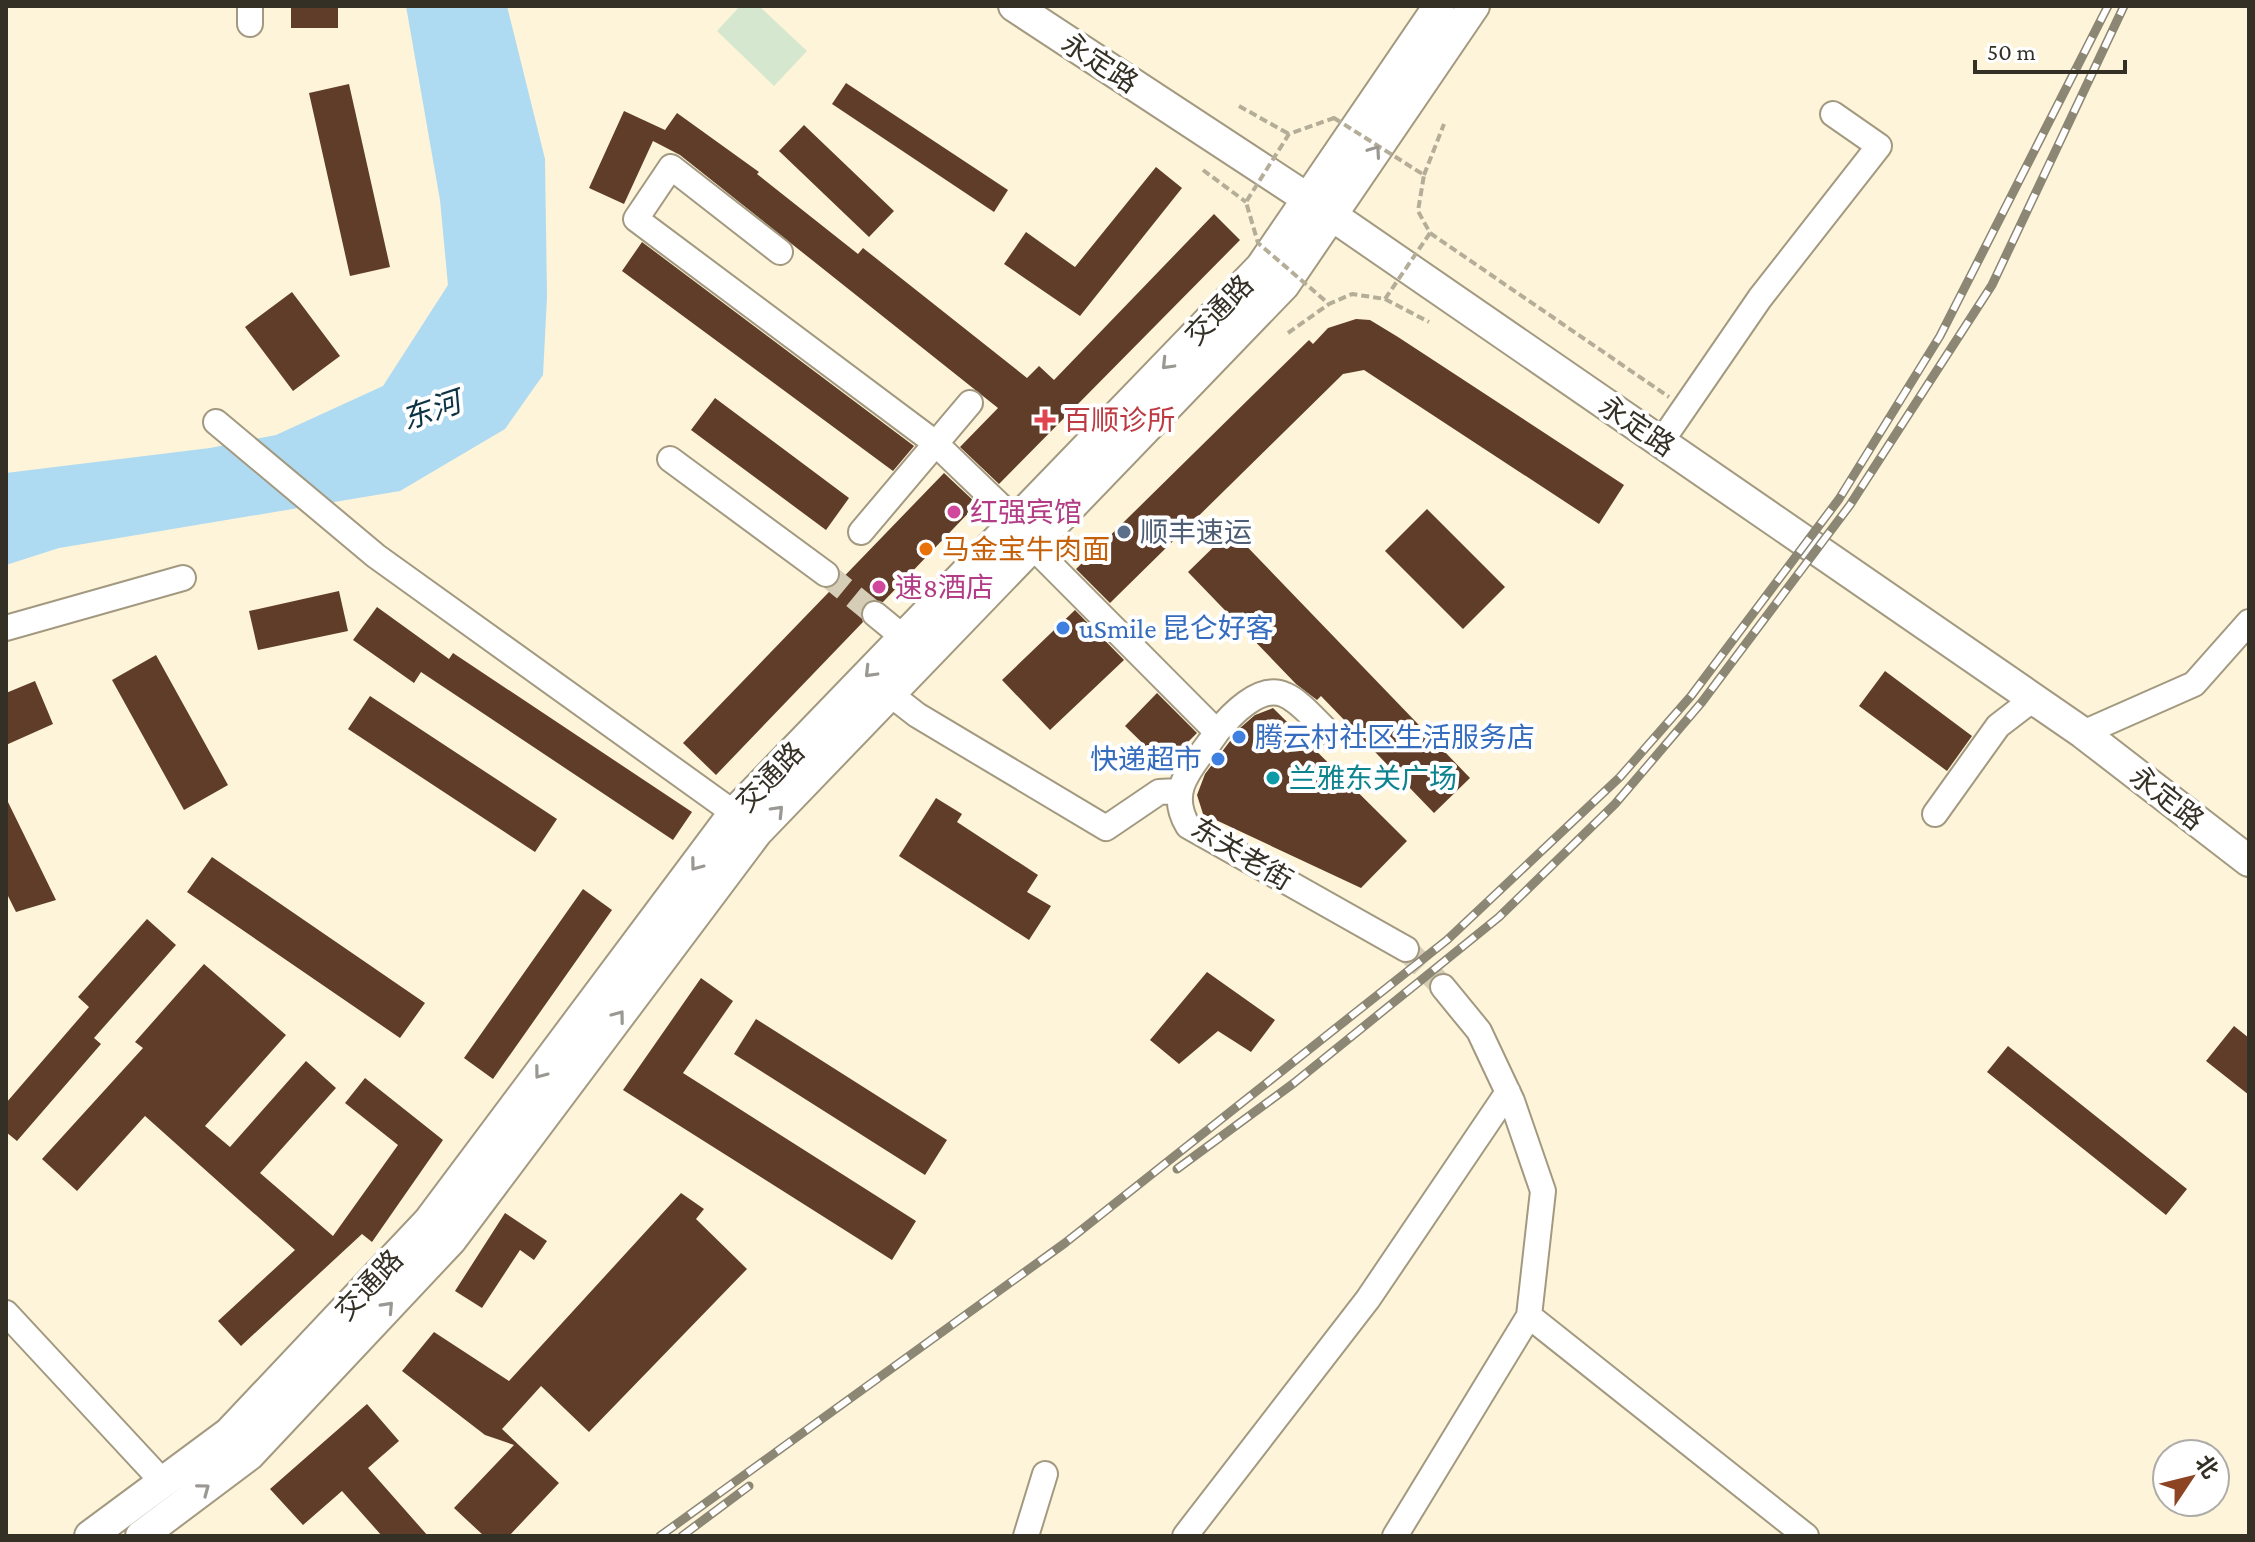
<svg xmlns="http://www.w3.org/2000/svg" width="2255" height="1542" viewBox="0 0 2255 1542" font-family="'Crimson Pro','Noto Sans SC',serif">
  <rect width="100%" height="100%" fill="#fdf4d9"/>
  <path fill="#d5e8cf" d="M740 6H759L807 51 774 86 717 31Z"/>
  <path fill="#aedaf2" d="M406 6H507L545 159 547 297 543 375 505 429 400 491 59 548 6 565V473L210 448 276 435 383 386 448 285 440 200Z"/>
  <path fill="#5f3d29" d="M291 6H338V28H291Z
    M846 83 1008 190 994 212 832 104Z
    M349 84 390 267 350 276 309 93Z
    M624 111 665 130 677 113 759 172 757 174 858 254 863 248 1027 378 1039 366 1054 380 1214 214 1240 240 999 484 960 447 998 408 680 155 653 141 624 204 589 188Z
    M804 125 894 211 869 237 779 151Z
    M1156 167 1182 188 1080 316 1004 264 1026 232 1075 267Z
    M642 242 914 446 893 471 622 271Z
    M292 292 340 356 293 391 245 327Z
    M1356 319 1370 320 1398 337 1624 485 1599 524 1364 370 1343 374 1110 603 1076 569 1309 340 1313 344 1328 328Z
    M715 398 849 498 826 530 691 430Z
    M944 473 977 504 883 602 870 600 864 604 860 612 863 622 716 775 683 743Z
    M1427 509 1505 587 1463 629 1385 551Z
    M1231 530 1470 778 1434 813 1321 696 1317 700 1296 684 1188 572Z
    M339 591 348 631 258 650 249 611Z
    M377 607 449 659 453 653 692 812 673 840 421 672 414 683 353 640Z
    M1075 610 1124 660 1050 730 1002 680Z
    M156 655 228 785 184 810 112 680Z
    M1885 671 1972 736 1947 771 1859 706Z
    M35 681 53 724 6 745V693Z
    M1157 693 1197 733 1165 765 1125 726Z
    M370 696 557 819 535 852 348 729Z
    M1273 708 1407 841 1361 888 1203 814 1197 795 1205 774 1240 728 1255 715Z
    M6 798 56 900 16 912 6 892Z
    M936 798 962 814 957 822 1038 875 1027 892 1051 906 1029 940 899 856Z
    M212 857 425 1003 400 1038 187 892Z
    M583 889 612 910 493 1079 464 1058Z
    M147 919 176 945 94 1038 101 1044 17 1141 6 1132V1103L89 1007 78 997Z
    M204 964 286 1035 205 1126 230 1147 306 1061 336 1088 260 1173 333 1236 398 1145 345 1103 365 1078 443 1140 372 1242 362 1234 241 1346 218 1321 295 1250 145 1116 77 1191 42 1159 143 1048 135 1042Z
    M1207 972 1275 1020 1251 1052 1218 1031 1179 1064 1150 1040Z
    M701 978 733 1001 683 1073 916 1221 892 1260 623 1090Z
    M756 1019 947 1140 925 1175 734 1054Z
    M2234 1026 2249 1038V1095L2206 1061Z
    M2008 1046 2187 1189 2166 1215 1987 1072Z
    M681 1193 704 1209 696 1219 747 1269 589 1432 541 1386 502 1429 559 1483 509 1536H484L454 1508 514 1445 485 1435 402 1371 434 1332 509 1381Z
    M505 1213 547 1241 534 1260 520 1250 482 1308 455 1291Z
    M367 1404 399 1441 368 1468 428 1536H382L342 1491 303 1525 270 1489Z"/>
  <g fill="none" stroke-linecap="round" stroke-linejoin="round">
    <path stroke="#d5cdb5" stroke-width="24" stroke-dasharray="24 12" stroke-linecap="butt" d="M826 574 875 614
      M1406 949 1443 987"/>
    <g stroke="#a29980" stroke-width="28">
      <path id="minor" d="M250 6V24
        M780 252 671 167 636 219 934 442 1016 521
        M216 422 376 556 734 813
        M1661 442 1760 298 1879 146 1833 114
        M670 459 826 574
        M861 532 970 403
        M1033 547 1217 732C1195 765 1165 788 1188 826L1406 949
        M875 614 903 637
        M6 628 183 578
        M890 694 917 715 1106 828 1159 792 1178 791
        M1217 732C1230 716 1260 683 1285 695 1300 701 1316 721 1328 732
        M2083 733 2194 684 2249 622
        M1935 814 1998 726 2033 699
        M6 1313 163 1482
        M1529 1316 1806 1536
        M1026 1536 1045 1474
        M1185 1536 1368 1299 1508 1092
        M1395 1536 1529 1316 1543 1191 1512 1101 1479 1031 1443 987"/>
    </g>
    <g stroke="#a29980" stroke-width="34">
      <path id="major" d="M1014 6 1308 199 2083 733 2249 861
        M90 1536 229 1433 429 1221 734 813 1261 267 1439 6
        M141 1536 249 1455 451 1240 757 832 1284 285 1474 6"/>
    </g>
    <path stroke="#b4ad98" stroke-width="4" stroke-dasharray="8 4" stroke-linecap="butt" d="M1239 106 1289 134
      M1203 170 1246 202
      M1424 175 1444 124
      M1430 233 1669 397
      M1385 299 1429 322
      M1288 333 1329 304"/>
    <use href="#minor" stroke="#fff" stroke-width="24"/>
    <use href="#major" stroke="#fff" stroke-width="30"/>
    <g stroke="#8c8674" stroke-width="9">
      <path id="rail" d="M1177 1169 1294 1083 1499 917 1615 804 1702 702 1850 505 1992 285 2124 6
        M660 1536 1065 1243 1447 940 1620 777 1691 696 1839 499 1940 336 2108 6
        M682 1536 749 1486"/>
    </g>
    <use href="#rail" stroke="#fff" stroke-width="6" stroke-dasharray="18" stroke-linecap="butt"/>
    <path stroke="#b4ad98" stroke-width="4" stroke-dasharray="8 4" stroke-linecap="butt" d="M1334 118 1424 175 1418 211 1430 233 1385 299 1352 294 1329 304 1258 243 1246 202 1289 134Z"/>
  </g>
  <defs><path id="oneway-chevron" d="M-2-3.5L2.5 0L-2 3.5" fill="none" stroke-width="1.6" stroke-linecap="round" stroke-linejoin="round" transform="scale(2)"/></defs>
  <g stroke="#9a9892">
    <use href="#oneway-chevron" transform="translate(1375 151) rotate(-55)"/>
    <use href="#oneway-chevron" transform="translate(1167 364) rotate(134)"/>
    <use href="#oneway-chevron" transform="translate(870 672) rotate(134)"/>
    <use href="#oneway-chevron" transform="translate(778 811) rotate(-46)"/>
    <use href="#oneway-chevron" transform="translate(696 865) rotate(127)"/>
    <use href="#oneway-chevron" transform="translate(619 1016) rotate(-53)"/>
    <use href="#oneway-chevron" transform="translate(540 1073) rotate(127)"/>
    <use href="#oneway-chevron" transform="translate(388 1307) rotate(-47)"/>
    <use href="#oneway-chevron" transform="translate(204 1489) rotate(-37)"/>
  </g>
  <path fill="#e0444e" stroke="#fff" stroke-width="3" d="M1041 408h8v8h8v8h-8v8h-8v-8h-8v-8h8z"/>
  <g fill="#d1479c" stroke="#fff" stroke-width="3">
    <circle cx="954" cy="512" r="8"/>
    <circle cx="879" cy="587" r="8"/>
  </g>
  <circle fill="#5c6f8a" stroke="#fff" stroke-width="3" cx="1124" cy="532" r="8"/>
  <circle fill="#e8710a" stroke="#fff" stroke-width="3" cx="926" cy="549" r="8"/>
  <g fill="#3f7fe0" stroke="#fff" stroke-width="3">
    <circle cx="1063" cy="628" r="8"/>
    <circle cx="1239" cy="737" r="8"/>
    <circle cx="1218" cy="759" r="8"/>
  </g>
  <circle fill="#0f9aa8" stroke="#fff" stroke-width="3" cx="1273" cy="778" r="8"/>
  <g text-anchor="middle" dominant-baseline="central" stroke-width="8" stroke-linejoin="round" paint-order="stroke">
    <g font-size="28" fill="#343026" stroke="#fff">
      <text transform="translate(1100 63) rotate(33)">永定路</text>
      <text transform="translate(1219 310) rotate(-46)">交通路</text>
      <text transform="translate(1637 426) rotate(34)">永定路</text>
      <text transform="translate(770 777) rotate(-46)">交通路</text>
      <text transform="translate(2167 798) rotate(38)">永定路</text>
      <text transform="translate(1242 854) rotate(31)">东关老街</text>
      <text transform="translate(369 1285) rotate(-47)">交通路</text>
    </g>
    <g font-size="28" fill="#be3a42" stroke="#fff" text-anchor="start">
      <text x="1063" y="420">百顺诊所</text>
    </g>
    <g font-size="28" fill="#b23c85" stroke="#fff" text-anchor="start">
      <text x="970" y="512">红强宾馆</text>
      <text x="895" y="587">速8酒店</text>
    </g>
    <g font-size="28" fill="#4e5e75" stroke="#fff" text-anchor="start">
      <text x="1140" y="532">顺丰速运</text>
    </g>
    <g font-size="28" fill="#c56008" stroke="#fff" text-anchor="start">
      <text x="942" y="549">马金宝牛肉面</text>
    </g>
    <g font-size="28" fill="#366cbe" stroke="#fff" text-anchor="start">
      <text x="1079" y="628">uSmile 昆仑好客</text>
      <text x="1255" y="737">腾云村社区生活服务店</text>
      <text x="1202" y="759" text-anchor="end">快递超市</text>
    </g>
    <g font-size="28" fill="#0d838f" stroke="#fff" text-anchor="start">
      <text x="1289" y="778">兰雅东关广场</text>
    </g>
    <g font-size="30" font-style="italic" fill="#0c3243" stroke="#fff">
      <text transform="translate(431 410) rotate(-19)">东河</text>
    </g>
  </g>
  <rect width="2255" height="1542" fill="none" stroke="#343026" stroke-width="16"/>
  <g transform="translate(2191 1478) rotate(55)"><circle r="38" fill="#ffffff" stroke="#aeaca8" stroke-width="2"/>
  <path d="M0-6L14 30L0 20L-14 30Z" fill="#8c4423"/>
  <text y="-12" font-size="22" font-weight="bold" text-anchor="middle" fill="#343026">北</text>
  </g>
  <path d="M1975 60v12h150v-12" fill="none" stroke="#343026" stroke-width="4"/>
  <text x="1987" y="60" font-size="24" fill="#343026" stroke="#ffffff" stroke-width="6" paint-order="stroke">50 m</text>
</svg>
